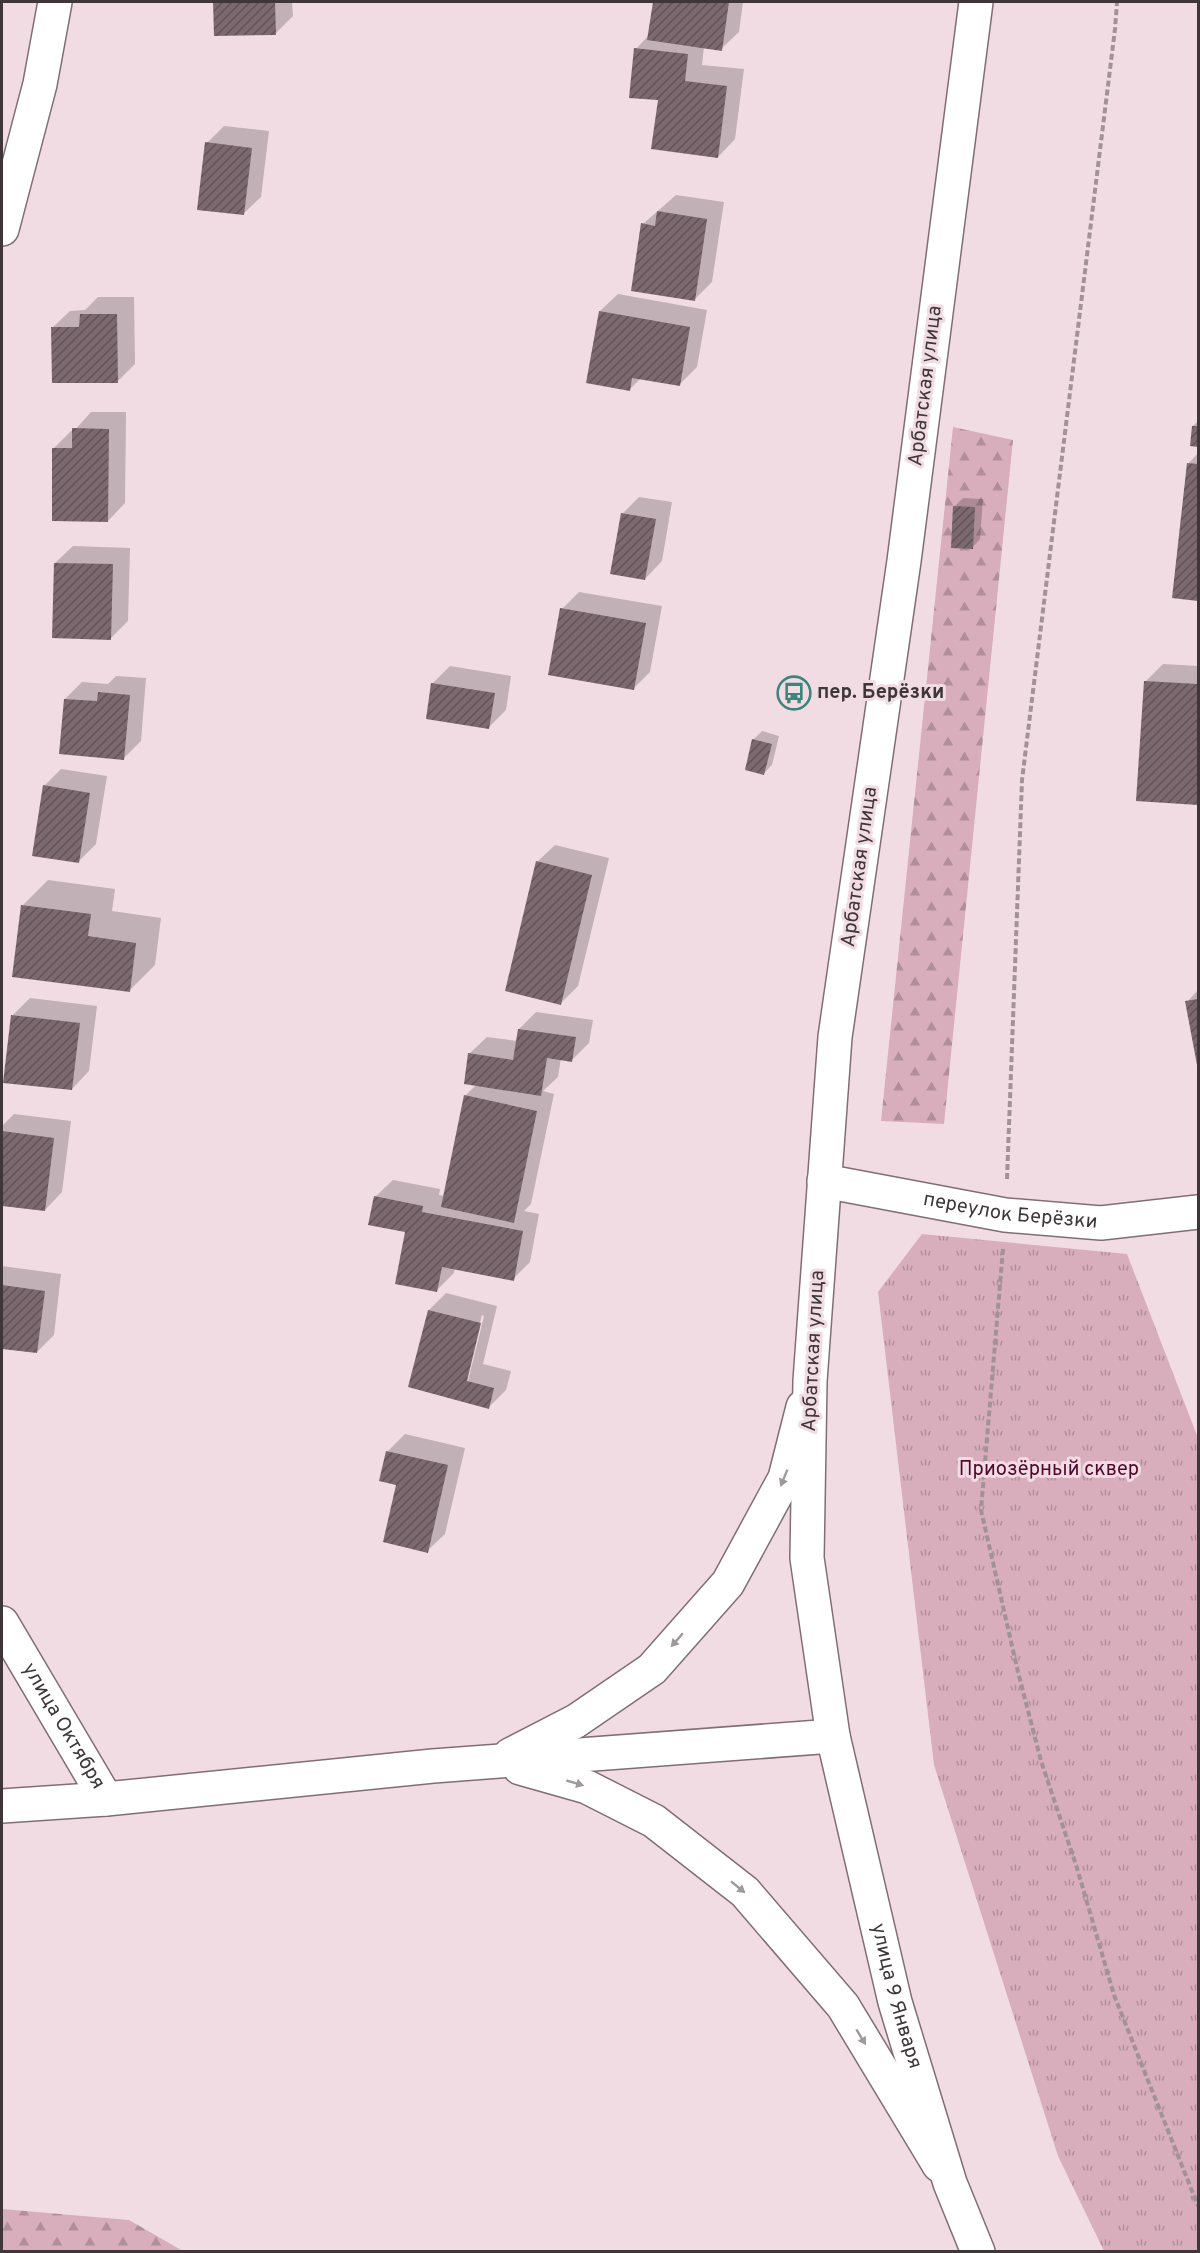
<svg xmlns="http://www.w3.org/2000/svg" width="1200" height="2253" viewBox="0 0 1200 2253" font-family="Overpass,sans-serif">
  <defs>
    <pattern id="forest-firs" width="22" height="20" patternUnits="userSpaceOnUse" patternTransform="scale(1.5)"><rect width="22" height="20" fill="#d8aebc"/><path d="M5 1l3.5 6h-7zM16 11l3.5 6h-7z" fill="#b18e9a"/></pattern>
    <pattern id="park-tufts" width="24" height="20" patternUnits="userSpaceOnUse" patternTransform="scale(1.5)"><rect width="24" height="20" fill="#d8aebc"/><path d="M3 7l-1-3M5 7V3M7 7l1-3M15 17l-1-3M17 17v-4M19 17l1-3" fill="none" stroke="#b18e9a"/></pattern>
    <pattern id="building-hatch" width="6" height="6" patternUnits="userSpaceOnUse" patternTransform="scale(1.5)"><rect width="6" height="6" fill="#7c686f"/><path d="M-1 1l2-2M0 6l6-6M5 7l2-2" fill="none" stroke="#625258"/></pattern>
  </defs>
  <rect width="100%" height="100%" fill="#f2dce3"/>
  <path fill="url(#forest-firs)" d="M953 427 1013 440 944 1124 881 1121Z
    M2 2209 129 2220 183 2251H2Z"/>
  <path fill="url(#park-tufts)" d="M922 1234 1127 1254 1198 1438V2251H1104L1058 2156 934 1765 878 1292Z"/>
  <path fill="#0003" fill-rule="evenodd" d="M215 2H292L293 16 275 34H215Z
    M654 2H743L739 32 721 49 704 47 702 65 744 69 735 139 718 157 660 98 636 49 649 35Z
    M224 126 269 131 261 197 243 214 207 143Z
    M676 195 724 202 712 282 694 300 643 224Z
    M618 294 707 310 697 367 679 385 641 378 629 390 600 311Z
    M98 297H134L135 364 118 381 52 328 70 311 85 310Z
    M91 412H126L125 503 108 521 54 448 71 431H74Z
    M1198 421V445H1192L1193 426Z
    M1198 453V599L1174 597 1188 464Z
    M639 497 672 502 662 561 645 579 622 514Z
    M963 498 983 499 980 539 972 548 955 506Z
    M73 546 130 548 128 621 111 638 55 563Z
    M579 592 662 606 650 672 633 689 562 609Z
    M1163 664 1198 666V803L1138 799 1146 681Z
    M450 666 511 676 506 710 489 727 432 684Z
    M116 676 146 678 141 741 124 758 65 699 82 682 108 684Z
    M762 731 779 736 772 765 764 773 753 740Z
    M61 769 107 776 96 844 79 861 44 786Z
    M555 845 609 858 578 986 561 1003 537 862Z
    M48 880 115 889 112 911 161 918 155 965 129 991 23 905Z
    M1198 990V1063L1187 1002Z
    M30 998 97 1006 89 1071 72 1089 12 1016Z
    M536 1012 593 1020 589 1043 572 1060 561 1058 558 1077 543 1091 554 1094 531 1204 524 1211 539 1214 530 1262 513 1279 455 1268 454 1273 437 1290 407 1231 375 1197 393 1180 440 1189 439 1195 445 1196 465 1096 476 1085 469 1054 487 1037 517 1041 519 1029Z
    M14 1114 71 1121 62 1192 45 1210 2 1204V1126Z
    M2 1266 61 1274 54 1335 37 1352 2 1347Z
    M446 1293 497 1306 483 1364 511 1371 506 1390 489 1407 410 1386 429 1310ZM482 1315 484 1316 468 1381H465Z
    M405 1434 465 1448 445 1534 427 1551 398 1484 387 1452Z"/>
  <path fill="url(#building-hatch)" d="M213 2H275L276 35 214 36Z
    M653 2H729L722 51 647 40Z
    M634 48 688 54 685 81 727 86 718 158 651 149 658 100 629 98Z
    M205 142 252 148 244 215 197 210Z
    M657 211 707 219 695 301 631 291 641 223 655 226Z
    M599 311 690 327 680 386 632 378 630 391 586 383Z
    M80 314H117L118 383H52L51 327H79Z
    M1192 426H1198V447L1190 446Z
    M72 428 109 429 108 522 52 521V448H72Z
    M1187 463 1198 464V601L1172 598Z
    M953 506 975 507 973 549 951 548Z
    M621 513 656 519 645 580 610 574Z
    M54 563 113 564 111 640 52 638Z
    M560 608 646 623 634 690 548 675Z
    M1144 681 1198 684V805L1136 801Z
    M431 683 495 693 489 729 426 719Z
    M98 692 130 695 124 760 59 754 64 699 97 701Z
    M752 739 772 744 764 775 745 770Z
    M43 785 90 793 79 863 32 856Z
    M536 861 592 875 561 1005 505 991Z
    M21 905 91 914 88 936 136 943 130 992 12 977Z
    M1198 999V1065H1197L1185 1001Z
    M11 1015 80 1023 72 1090 3 1083Z
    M518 1029 576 1037 572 1062 547 1058 541 1096 464 1084 468 1053 513 1060Z
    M464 1095 537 1111 514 1223 441 1207Z
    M2 1131 54 1138 45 1211 2 1206Z
    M374 1196 423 1206 422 1212 523 1231 514 1281 442 1267 437 1292 395 1284 405 1232 368 1225Z
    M2 1285 45 1291 37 1353 2 1349Z
    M428 1310 481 1323 467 1381 494 1388 489 1409 408 1387Z
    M386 1451 448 1465 428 1553 383 1542 396 1485 379 1481Z"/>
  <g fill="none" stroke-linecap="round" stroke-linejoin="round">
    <g stroke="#816e74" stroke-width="36">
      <g id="street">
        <path d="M2 229 40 84 55 2"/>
        <path id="s1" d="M824 1181 1005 1215 1101 1223 1198 1212"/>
        <path id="s2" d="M2 1623 106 1799"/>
        <path d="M510 1755 576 1721 652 1669 728 1583 785 1478 803 1407"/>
        <path d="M520 1768 587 1787 654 1821 745 1892 843 2006 939 2165"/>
        <path d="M2 1806 106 1799 433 1766 833 1736"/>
      </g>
    </g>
    <g stroke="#816e74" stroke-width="36">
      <g id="secondary">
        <path id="s3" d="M976 2 904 561 835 1037 810 1381 807 1558 833 1736 895 2002 950 2183 978 2252"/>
      </g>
    </g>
    <path stroke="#a29297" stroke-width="4" stroke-dasharray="6 3" stroke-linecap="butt" d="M1007 1179 1022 780 1115 29 1117 2
      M1003 1249 981 1510 1018 1672 1041 1761 1077 1868 1114 1995 1198 2206"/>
    <use href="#street" stroke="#fff" stroke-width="33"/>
    <use href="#secondary" stroke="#fff" stroke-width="33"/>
  </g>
  <defs><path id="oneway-solid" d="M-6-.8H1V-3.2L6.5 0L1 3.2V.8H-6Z" transform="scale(1.5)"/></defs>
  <g fill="#9e9a9c">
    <use href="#oneway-solid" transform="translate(784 1478) rotate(112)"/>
    <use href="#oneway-solid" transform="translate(677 1640) rotate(131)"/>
    <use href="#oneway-solid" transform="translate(575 1783) rotate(16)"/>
    <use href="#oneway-solid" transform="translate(738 1887) rotate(39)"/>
    <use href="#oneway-solid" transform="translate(861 2037) rotate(59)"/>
  </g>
  <defs>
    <g id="bus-ring" transform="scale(1.725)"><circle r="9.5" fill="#f2dce3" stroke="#3d847c" stroke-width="1.5"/><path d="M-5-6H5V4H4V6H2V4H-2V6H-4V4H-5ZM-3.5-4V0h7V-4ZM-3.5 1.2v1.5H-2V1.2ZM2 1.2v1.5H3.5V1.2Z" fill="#3d847c"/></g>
  </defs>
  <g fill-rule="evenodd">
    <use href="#bus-ring" x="794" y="693"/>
  </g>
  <g text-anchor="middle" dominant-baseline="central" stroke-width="6" stroke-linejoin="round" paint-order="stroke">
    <g font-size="20" fill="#3e3638" stroke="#f2dce3">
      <text transform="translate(926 386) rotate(-83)">Арбатская улица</text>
      <text transform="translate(860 867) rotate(-82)">Арбатская улица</text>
      <text stroke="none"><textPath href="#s1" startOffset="189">переулок Берёзки</textPath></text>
      <text transform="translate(814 1351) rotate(-87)">Арбатская улица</text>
      <text stroke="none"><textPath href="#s2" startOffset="120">улица Октября</textPath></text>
      <text stroke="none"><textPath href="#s3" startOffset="2014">улица 9 Января</textPath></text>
    </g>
    <g font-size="20" font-weight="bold" fill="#3e3638" stroke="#f2dce3" text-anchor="start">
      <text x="817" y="693">пер. Берёзки</text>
    </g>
    <g font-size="20" fill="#52072d" stroke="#f2dce3">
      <text x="1049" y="1470">Приозёрный сквер</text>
    </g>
  </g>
  <rect width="1200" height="2253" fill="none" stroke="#3e3638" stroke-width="6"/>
</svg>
